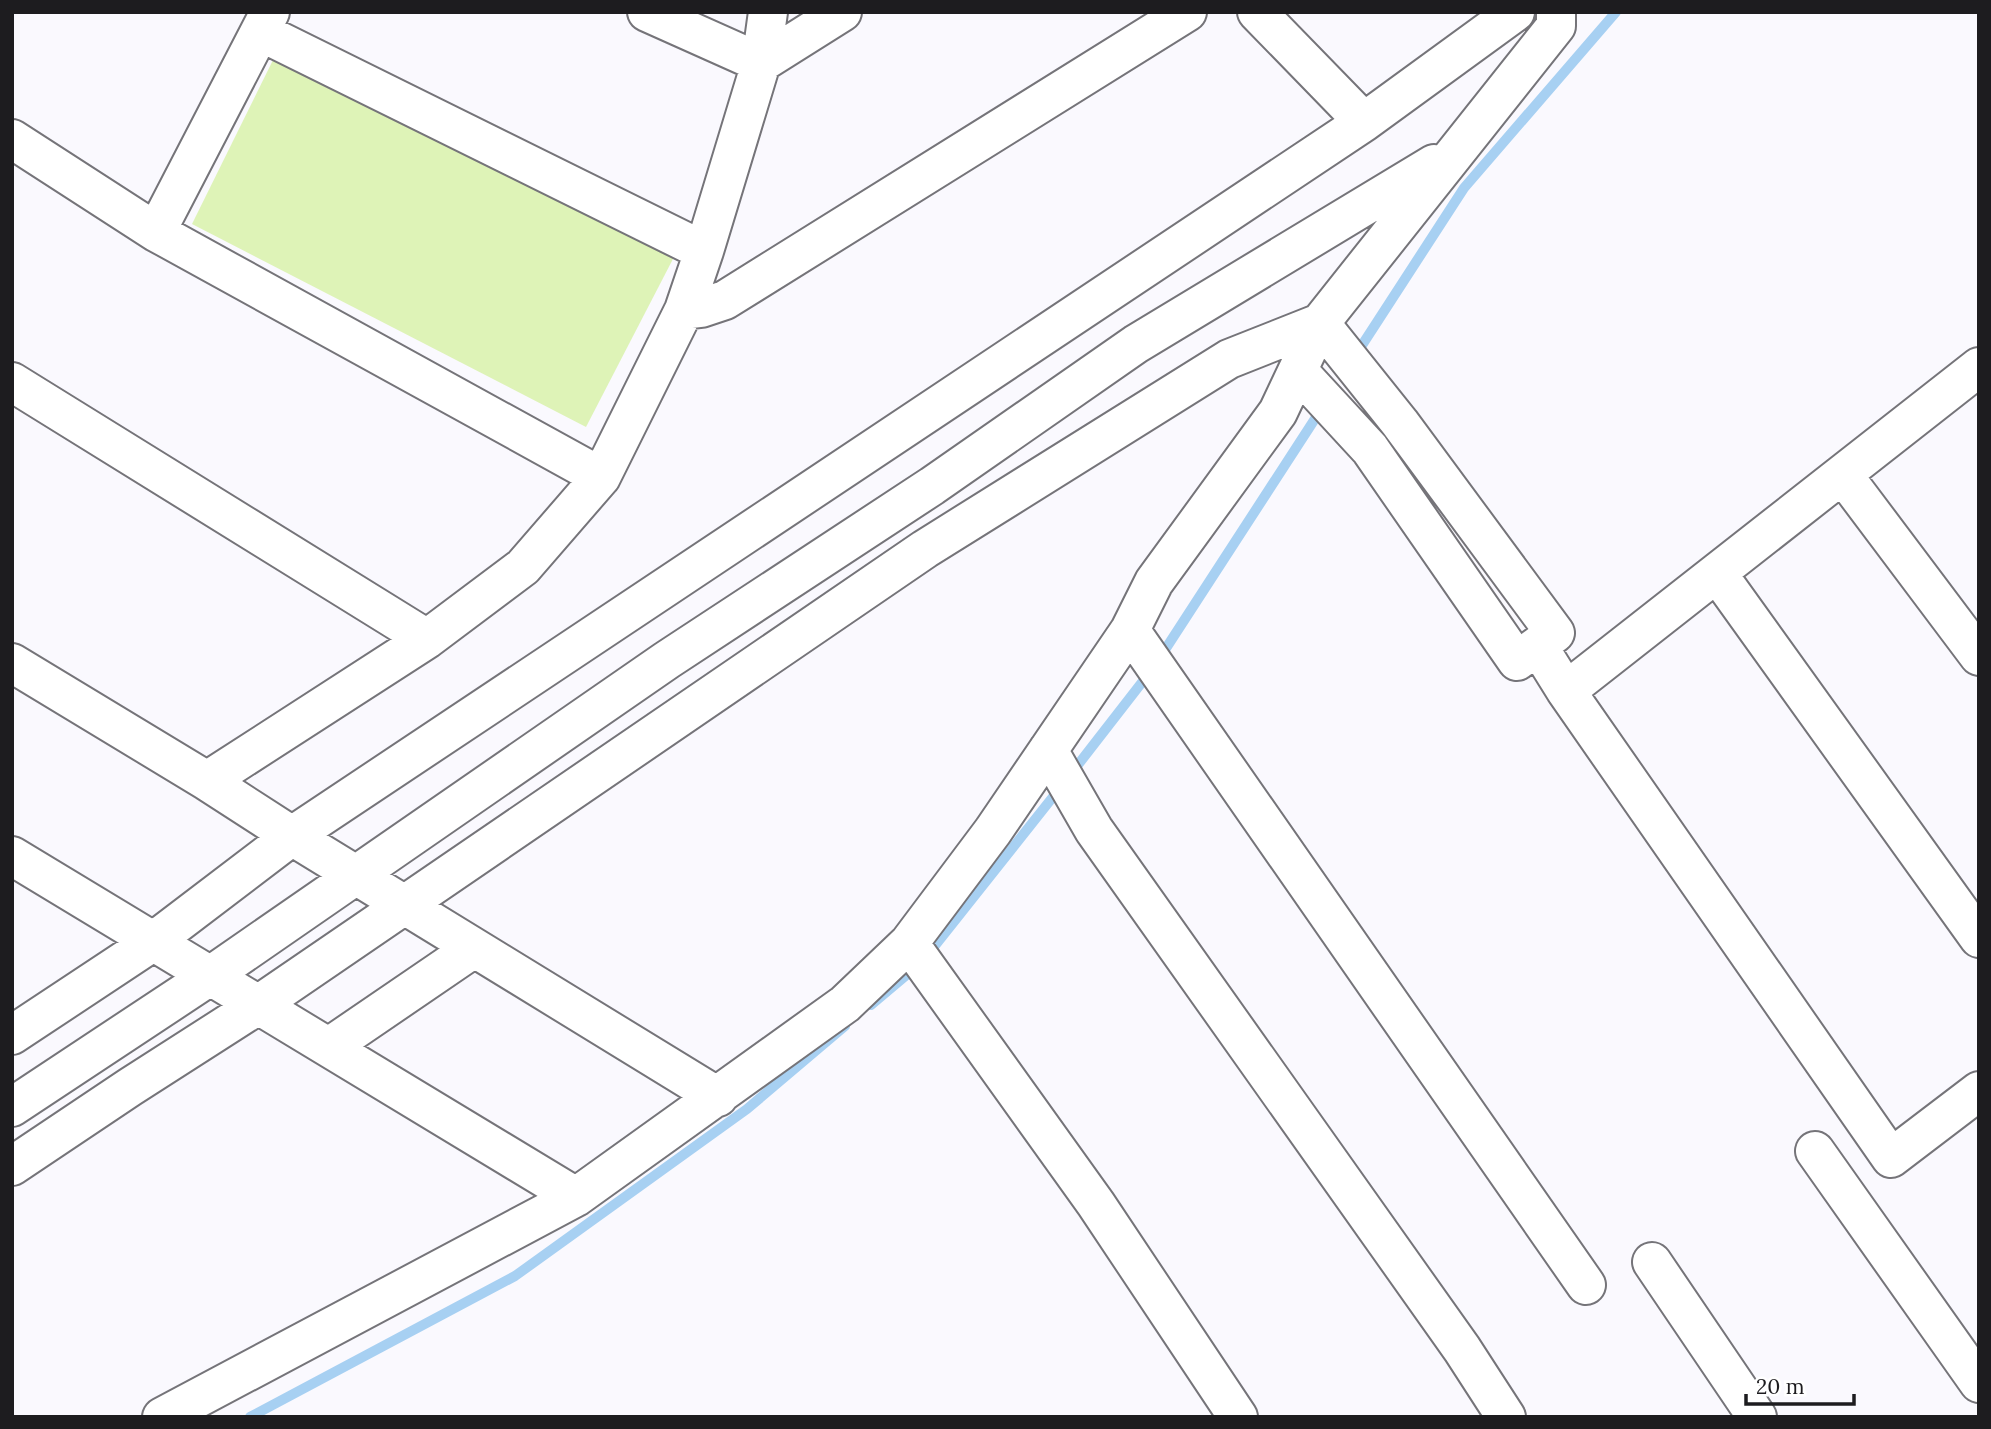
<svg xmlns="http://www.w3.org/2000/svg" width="1991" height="1429" viewBox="0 0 1991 1429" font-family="Lora,serif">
  <rect width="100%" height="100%" fill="#faf9fe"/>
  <path fill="#def3b7" d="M273 60 674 257 586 427 192 224Z"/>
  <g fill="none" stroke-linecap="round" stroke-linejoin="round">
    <path stroke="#a7d0f2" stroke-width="10" d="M1355 356 1464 188 1616 12
      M1159 659 1322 408
      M1070 775 1150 672
      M871 1005 922 962 1060 788
      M250 1417 515 1276 747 1109 845 1026"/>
    <g stroke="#757479" stroke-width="42">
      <path id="minor" d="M647 12 761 63
        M1257 12 1364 122
        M261 32 704 251
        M761 63 842 12
        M12 139 156 232 601 477
        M156 232 270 12
        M684 310 701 308 725 300 1187 12
        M1298 371 1370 449 1517 661 1555 633 1400 423 1320 323
        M12 382 427 639
        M1843 475 1979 656
        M1717 573 1979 938
        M1130 630 1586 1285
        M1538 646 1566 691 1891 1158 1979 1091
        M12 663 207 781 292 836 718 1097
        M1566 691 1979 367
        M1048 750 1094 830 1462 1349 1506 1417
        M207 781 427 639 523 567 601 477 684 310 704 251 761 63 768 12
        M12 856 576 1197
        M909 943 1096 1204 1238 1417
        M12 1035 154 941 292 836 1364 122 1515 12
        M329 1047 474 948
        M12 1107 210 976 667 660 932 486 1136 344 1434 164
        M1815 1151 1979 1383
        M12 1166 130 1087 258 1005 925 549 1229 359 1320 323
        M1652 1262 1757 1417
        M162 1417 576 1197 845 1004 909 943 993 831 1130 630 1154 582 1278 412 1320 323 1556 26V12"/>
    </g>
    <use href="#minor" stroke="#fff" stroke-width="38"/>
  </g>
  <rect width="1991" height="1429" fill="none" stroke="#1d1c1f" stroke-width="28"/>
  <path d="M1746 1394v10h108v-10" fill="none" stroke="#1d1c1f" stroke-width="3.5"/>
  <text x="1756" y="1394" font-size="21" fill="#1d1c1f" stroke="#ffffff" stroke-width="5" paint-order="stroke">20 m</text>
</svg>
